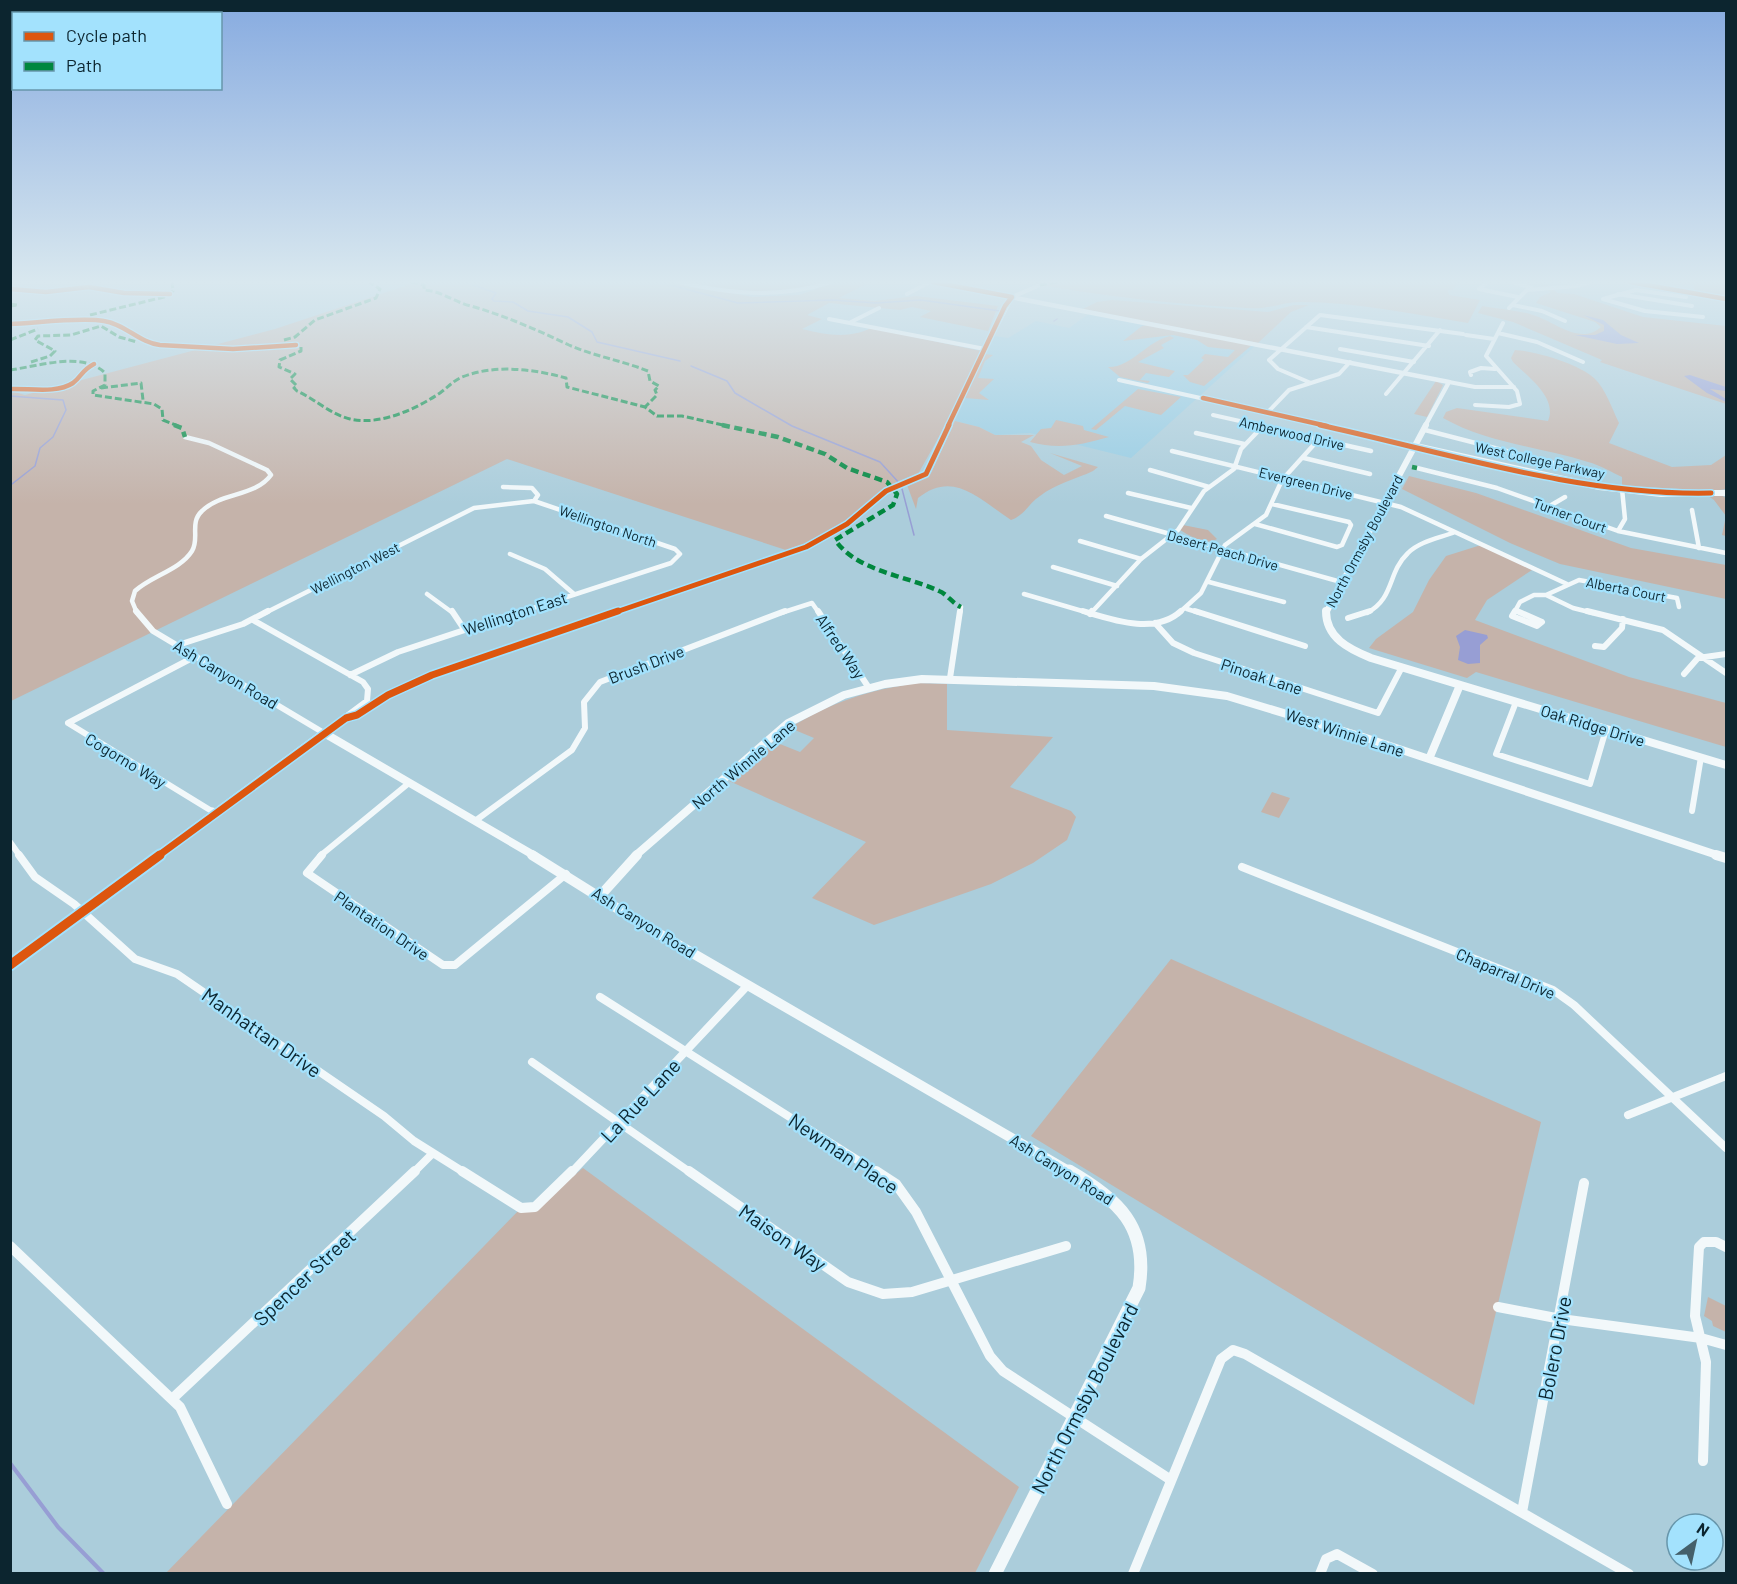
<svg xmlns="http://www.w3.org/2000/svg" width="1737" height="1584" viewBox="0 0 1737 1584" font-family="Barlow,sans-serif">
  <rect width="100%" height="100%" fill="#abcddb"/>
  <path fill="#96cce3" d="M1090 313 1256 345 1131 458 1030 433 995 435 979 427 955 421 994 336 1008 338 1036 321 1069 328Z"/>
  <path fill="#c5b3aa" d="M417 282H672L753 297 799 295 836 282H870L839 298 874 301 916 296 998 306 988 331 920 317 931 311 912 307 900 310 829 303 807 315 822 319 802 329C826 335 849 339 871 328L981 351 958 403 918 474 885 489 835 529 789 551 507 459 11 701V391L25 395 275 329Z
    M683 282H825C775 301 733 293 683 282Z
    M1025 282H1457L1453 290H1448L1449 295 1480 300 1468 323C1413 314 1356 302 1300 302 1283 302 1267 310 1247 308 1172 304 1099 296 1025 282Z
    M1536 282H1543L1558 293 1574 294 1643 317 1726 326V404L1600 362 1602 360 1513 322 1478 313 1482 306C1499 309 1517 310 1533 315 1554 321 1580 346 1601 327L1595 322 1536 303 1540 297 1551 292Z
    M1669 282H1726V298L1694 291V285Z
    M1112 300 1268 312 1294 305H1309L1291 312 1258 343 1083 309 1097 302Z
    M1148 325 1252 345 1204 386 1190 382 1183 375H1188L1204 360 1201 358 1205 354 1228 357 1235 350 1208 347 1197 340 1173 335 1123 341 1142 326Z
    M1170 336 1174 338 1161 345 1164 348 1138 362 1175 371 1169 377 1146 373 1140 380 1150 381 1148 383 1120 377 1108 367C1131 368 1147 341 1170 336Z
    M1515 350C1535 351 1579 364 1594 378 1606 389 1612 409 1619 423L1609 443 1672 467 1711 465 1726 455V489L1714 491 1726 498V536L1722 535 1726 516 1714 500 1700 490 1622 486V477C1611 472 1600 465 1588 462 1540 447 1487 443 1443 418L1446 412 1457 408 1548 421C1558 397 1527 376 1513 362L1511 358Z
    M985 354 993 355 985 361 978 378 994 379 979 393 989 400 965 398Z
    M1436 381 1443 385 1427 417 1414 414Z
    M1138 389 1181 397 1161 415 1125 406 1096 430 1091 429Z
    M1056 420 1083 426 1084 430 1109 437C1081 445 1059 450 1030 442L1041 429 1051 428Z
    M955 421 979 427 995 435H1034L1021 442 1031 446 1041 460 1064 475 1082 466 1050 453 1098 467 1093 471C1076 479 1055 484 1040 496 1028 504 1025 515 1011 520 980 500 954 469 918 498L916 509 907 485 931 473Z
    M1409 476 1476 493 1631 548 1726 565V599L1560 564 1510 543 1402 489Z
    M1183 525 1208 530 1217 539C1206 546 1190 536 1180 530Z
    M1481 545 1532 570 1487 600 1475 620 1629 677 1726 703V747L1476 672 1467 678 1369 648 1376 639 1413 612 1429 580 1446 556Z
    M917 683 947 684V730L1053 737 1010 787 1071 811 1076 817 1067 840 1033 863 991 884 874 925 812 898 866 842 729 781 775 742 800 752 814 738 790 728C830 702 870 690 917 683Z
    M1272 792 1290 798 1279 818 1261 812Z
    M1171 959 1541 1122 1474 1405 1031 1136Z
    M583 1168 1019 1487 975 1573 165 1574 521 1208 547 1198Z
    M1708 1297 1726 1306V1332L1713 1326 1712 1321 1704 1316Z"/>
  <path fill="#979ed4" d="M1583 315 1603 320 1621 335 1639 343 1617 344 1575 335H1595L1604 331V325Z
    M1690 375 1726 387V391L1710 389 1726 399V402L1707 393 1684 376Z
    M1465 630 1487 635 1488 638 1480 645V663L1468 664 1458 660 1460 647 1456 636Z"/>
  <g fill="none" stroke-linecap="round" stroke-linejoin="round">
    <path stroke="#979ed4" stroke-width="1.5" d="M465 282 496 293 492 299 494 301 513 302 528 311 568 317 592 332 597 342 680 361
      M659 282 738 303 832 300 876 303 921 300 1000 311
      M1054 321 1057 319
      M691 366 727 381 735 393 792 426 880 462 901 485 914 535
      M10 396 63 400 66 410 53 437 40 448 35 466 12 484"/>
    <path stroke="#979ed4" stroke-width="4" d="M10 1463 58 1527 104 1574"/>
    <path stroke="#f2f8fa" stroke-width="4" d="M678 282C731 294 779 299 831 282
      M1487 282 1479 289 1518 297
      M1513 282 1532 288
      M1630 282 1726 299
      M907 294 930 282
      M1618 294 1692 306
      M1686 297 1636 290 1603 299 1645 311 1703 317
      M1513 305 1542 311 1565 321
      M1509 308 1527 290 1577 286 1590 282
      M829 319 985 349 1012 297 1040 285
      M851 322 879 308
      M1306 327 1429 346
      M1498 333 1537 342 1583 362
      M1466 335 1494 339
      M1340 349 1414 362
      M1471 375 1470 372 1481 368 1495 369
      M1119 380 1327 426
      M1449 382 1475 387H1514
      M1311 383 1278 369 1269 360 1320 315 1463 334
      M1386 394 1440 330
      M1475 405 1509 407 1520 404 1517 391 1486 356 1503 323
      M1267 413 1289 390 1339 374 1350 362
      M1213 415 1262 426"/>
    <path stroke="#f2f8fa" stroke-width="4.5" d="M1255 425 1371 451
      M1320 425 1416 446
      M1425 430 1565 466 1588 476
      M1196 433 1244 444
      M1172 451 1401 507 1567 584
      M1304 458 1370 474
      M1417 468 1497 488 1618 531 1726 553
      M1150 470 1209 487
      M503 487 532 488 538 495 534 501
      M1128 493 1191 508
      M1548 507 1565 497
      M1692 510 1699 548
      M1106 516 1341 582
      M1255 524 1337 547 1342 545 1351 525 1349 522 1272 504
      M1618 531 1625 519 1622 489
      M1080 541 1141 559
      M510 554 545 569 574 594
      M1053 567 1117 586
      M1209 582 1284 602
      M427 594 453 613
      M1024 594 1089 613
      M1546 595 1573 608 1593 613
      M1187 609 1200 613
      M1516 611 1521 613
      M137 613 132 601 135 591C151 576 180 570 192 551 200 538 189 523 202 511 221 492 255 497 271 475L267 470 209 443 185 437
      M265 613 474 508 534 501 675 549 680 554 671 563 518 613
      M781 613 812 603 819 613
      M960 613 961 607
      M1091 613 1141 559 1178 530 1204 491 1234 469 1241 449 1262 427
      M1179 613 1201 593 1225 545 1266 515 1282 480 1319 439
      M1367 613C1395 598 1387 573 1408 553 1420 541 1440 538 1455 532
      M1514 613 1520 602 1534 595H1546L1579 580 1677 598 1679 607"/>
    <path stroke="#f2f8fa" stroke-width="6" d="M136 611 153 631 324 733 367 701 368 689 363 682 253 620
      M452 611 464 629
      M818 611 869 688
      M1083 611C1113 620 1155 635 1181 611
      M1195 611 1305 646
      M1515 611 1512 616 1537 626 1542 622 1517 611
      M1587 611 1663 630 1726 673
      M1090 614 1092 611
      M1348 618 1370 611
      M1155 623 1173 643 1194 653 1378 713 1402 667
      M178 645 243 624 268 611
      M1595 646 1604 647 1622 628 1623 619
      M196 656 68 723 210 810 218 812
      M1684 674 1698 658 1726 654
      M350 675 398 652 522 611
      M950 678 960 611
      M1516 702 1496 754 1590 784 1605 733 1603 728
      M1692 811 1701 757
      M475 821 572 750 585 728 584 702 600 682 785 611
      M10 842 20 856
      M320 856 409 783"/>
    <path stroke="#f2f8fa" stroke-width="8" d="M19 855 35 877 74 904 135 959 177 974 384 1116 414 1141 465 1173
      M322 855 307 873 443 965H455L566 874
      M1242 867 1553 990 1574 1005 1726 1148
      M600 997 878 1173
      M532 1062 691 1173
      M1628 1115 1726 1076
      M413 1173 433 1153
      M571 1173 748 985"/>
    <path stroke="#f2f8fa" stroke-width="10" d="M462 1171 521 1208 535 1207 572 1171
      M689 1171 848 1282 883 1294 912 1292 1066 1246
      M876 1171 896 1184 916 1212 990 1356 1003 1371 1171 1480
      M10 1246 180 1407 227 1504
      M1498 1307 1561 1319 1701 1338 1726 1345
      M172 1399 415 1171
      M1703 1461 1706 1362 1695 1316 1699 1247 1704 1242H1716L1726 1247
      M1522 1512 1584 1183
      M1133 1574 1221 1359 1233 1350 1245 1354 1629 1574
      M1320 1574 1326 1559 1337 1554 1373 1574"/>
    <path stroke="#f2f8fa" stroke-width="4.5" d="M933 282 1449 382 1425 426"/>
    <path stroke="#f2f8fa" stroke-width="6" d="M1416 446 1599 487 1661 494 1711 493
      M1708 493H1726
      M1326 613 1426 425"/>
    <path stroke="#f2f8fa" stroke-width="8" d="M1326 611C1326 638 1349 649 1371 658L1726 765
      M1429 759 1460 685
      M157 856 324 733 535 856
      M635 856 788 723 844 695 885 684 922 679 1154 686 1227 696 1363 737 1720 856"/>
    <path stroke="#f2f8fa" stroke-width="10" d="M532 855 644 925 1072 1173
      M1716 855 1726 858
      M600 896 637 855
      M10 965 159 855"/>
    <path stroke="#f2f8fa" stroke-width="13" d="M995 1574 1139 1288C1149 1227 1118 1199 1069 1171"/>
    <path stroke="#00873e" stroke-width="3" stroke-dasharray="7 3" stroke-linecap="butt" d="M411 282 424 285V290C442 291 454 302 471 306 506 316 537 330 569 345 594 356 623 361 648 371L650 381 659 386 655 390 657 395 645 407
      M1040 285 1058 282
      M10 304 18 305 10 306
      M90 315 164 297 173 291 172 282
      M10 340 38 329
      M284 340 295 337 315 320 376 298 380 289 369 282
      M301 347V351L280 360 279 367 295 374 290 379 297 386 294 388 297 391C315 399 330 414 350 419 380 426 416 409 440 393 448 387 453 381 462 377 495 364 533 369 566 378L567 387 645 407 657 416H682L728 426
      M31 362 50 356 55 351 35 340 38 336 71 335 101 326 119 337 137 342
      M10 370C39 366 83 351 105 373V385L93 391V395L154 404 162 409 163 420 178 426
      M101 388 141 383 143 400"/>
    <path stroke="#00873e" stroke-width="4.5" stroke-dasharray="8 4.5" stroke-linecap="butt" d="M174 425 182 428 185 437
      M722 425 778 437 825 454 847 468 887 482 897 494 893 505 835 540C858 572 905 575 939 591 947 594 952 603 961 607
      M1412 467 1417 468"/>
    <g stroke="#a3e2fd" stroke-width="7">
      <path id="cycleway-far3" d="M933 282 1012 297 1005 306 948 426
        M1630 282 1726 299
        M10 289 46 292 89 287 124 293 170 294
        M10 324C36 323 81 317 104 321 125 324 140 343 160 345L233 349 296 345
        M10 389C29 388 56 394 73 383 82 376 82 370 94 364
        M1203 398 1327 426"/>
    </g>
    <g stroke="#a3e2fd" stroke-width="8">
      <path id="cycleway-far2" d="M1320 425C1447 453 1581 496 1711 493
        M613 613 806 547 847 524 886 491 926 474 949 425"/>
    </g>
    <g stroke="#a3e2fd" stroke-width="10">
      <path id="cycleway-far1" d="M158 856 346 718 357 715 388 695 432 675 618 611"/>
    </g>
    <g stroke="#a3e2fd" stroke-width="13">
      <path id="cycleway" d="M10 965 160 855"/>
    </g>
    <use href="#cycleway-far3" stroke="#dd560e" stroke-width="4.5"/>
    <use href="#cycleway-far2" stroke="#dd560e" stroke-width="5"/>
    <use href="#cycleway-far1" stroke="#dd560e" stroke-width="7"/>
    <use href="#cycleway" stroke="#dd560e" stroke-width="9"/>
  </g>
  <linearGradient id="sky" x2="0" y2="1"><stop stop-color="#87abe0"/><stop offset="0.56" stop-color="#d9e8ef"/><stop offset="1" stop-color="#d9e8ef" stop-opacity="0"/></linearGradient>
  <rect width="1737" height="504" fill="url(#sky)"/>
  <g text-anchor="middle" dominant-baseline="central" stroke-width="4.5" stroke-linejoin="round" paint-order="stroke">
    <g font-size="14" fill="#0c252f" stroke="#a3e2fd">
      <text transform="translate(1292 433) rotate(13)">Amberwood Drive</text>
      <text transform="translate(1540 460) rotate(12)">West College Parkway</text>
      <text transform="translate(1306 483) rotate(14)">Evergreen Drive</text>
      <text transform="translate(1570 515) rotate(20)">Turner Court</text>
      <text transform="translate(608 526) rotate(19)">Wellington North</text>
      <text transform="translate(1364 541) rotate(-62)">North Ormsby Boulevard</text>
      <text transform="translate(1223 550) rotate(16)">Desert Peach Drive</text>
      <text transform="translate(355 568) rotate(-27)">Wellington West</text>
      <text transform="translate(1626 589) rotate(11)">Alberta Court</text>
    </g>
    <g font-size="16" fill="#0c252f" stroke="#a3e2fd">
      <text transform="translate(515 613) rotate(-18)">Wellington East</text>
      <text transform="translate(841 646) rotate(56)">Alfred Way</text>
      <text transform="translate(646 664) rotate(-21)">Brush Drive</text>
      <text transform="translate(226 674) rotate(31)">Ash Canyon Road</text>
      <text transform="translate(1262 676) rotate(18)">Pinoak Lane</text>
      <text transform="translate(1593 725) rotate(17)">Oak Ridge Drive</text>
      <text transform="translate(1345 732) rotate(18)">West Winnie Lane</text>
      <text transform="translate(126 760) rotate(31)">Cogorno Way</text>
      <text transform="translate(743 764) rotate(-40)">North Winnie Lane</text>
      <text transform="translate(644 922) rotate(32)">Ash Canyon Road</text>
      <text transform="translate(382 925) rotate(34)">Plantation Drive</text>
      <text transform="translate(1506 973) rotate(23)">Chaparral Drive</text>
      <text transform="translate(1062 1169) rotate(32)">Ash Canyon Road</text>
    </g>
    <g font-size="20" fill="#0c252f" stroke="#a3e2fd">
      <text transform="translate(262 1032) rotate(35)">Manhattan Drive</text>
      <text transform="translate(640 1100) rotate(-47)">La Rue Lane</text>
      <text transform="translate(844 1153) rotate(34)">Newman Place</text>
      <text transform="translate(783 1237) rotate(35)">Maison Way</text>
      <text transform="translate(304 1277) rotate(-43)">Spencer Street</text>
      <text transform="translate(1554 1348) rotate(-79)">Bolero Drive</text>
      <text transform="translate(1084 1398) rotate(-63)">North Ormsby Boulevard</text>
    </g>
  </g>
  <rect width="1737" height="1584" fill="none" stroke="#0c252f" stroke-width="24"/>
  <rect x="12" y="12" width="210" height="78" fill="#a3e2fd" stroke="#6796ab" stroke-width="1.5"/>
  <rect x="24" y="32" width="30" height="9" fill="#dd560e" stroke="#6796ab" stroke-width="1.5"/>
  <text x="66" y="42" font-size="18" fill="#0c252f">Cycle path</text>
  <rect x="24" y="62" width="30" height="9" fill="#00873e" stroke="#6796ab" stroke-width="1.5"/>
  <text x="66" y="72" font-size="18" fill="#0c252f">Path</text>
  <g transform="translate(1695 1542) rotate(33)"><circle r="28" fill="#a3e2fd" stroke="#6796ab" stroke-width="1.5"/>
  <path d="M0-4.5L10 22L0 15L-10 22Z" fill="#44606b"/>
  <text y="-9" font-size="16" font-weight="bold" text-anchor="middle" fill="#0c252f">N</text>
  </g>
</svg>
